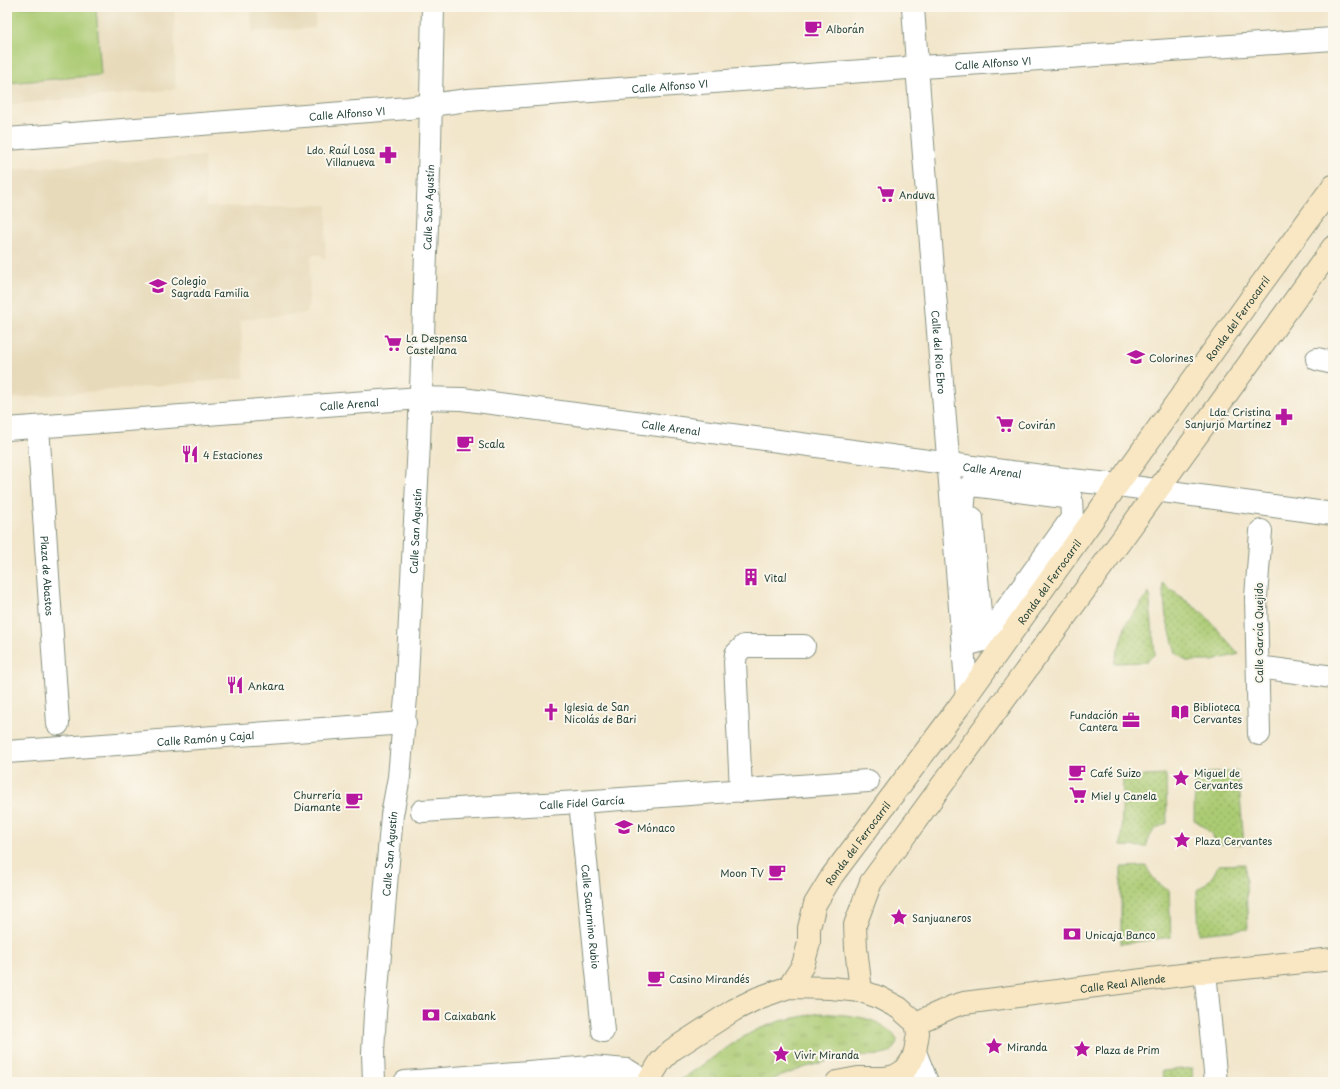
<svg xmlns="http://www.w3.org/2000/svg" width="1340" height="1089" viewBox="0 0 1340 1089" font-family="'Playpen Sans',sans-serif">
  <defs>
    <pattern id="grass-tufts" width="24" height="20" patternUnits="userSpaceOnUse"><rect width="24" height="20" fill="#abcb73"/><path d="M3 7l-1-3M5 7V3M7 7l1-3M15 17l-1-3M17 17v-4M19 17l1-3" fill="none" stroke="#8ba65f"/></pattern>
    <pattern id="garden-dots" width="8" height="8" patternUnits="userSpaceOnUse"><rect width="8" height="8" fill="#abcb73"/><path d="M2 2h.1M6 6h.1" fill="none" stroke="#8ba65f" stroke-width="1.8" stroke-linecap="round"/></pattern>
  </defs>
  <rect width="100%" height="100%" fill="#fbf7ec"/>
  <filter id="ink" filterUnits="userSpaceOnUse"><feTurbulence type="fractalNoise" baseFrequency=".025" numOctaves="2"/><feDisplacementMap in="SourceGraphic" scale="8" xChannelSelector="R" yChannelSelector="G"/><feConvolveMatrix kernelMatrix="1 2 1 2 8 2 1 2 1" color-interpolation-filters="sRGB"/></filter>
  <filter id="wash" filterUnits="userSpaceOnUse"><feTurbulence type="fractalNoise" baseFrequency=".012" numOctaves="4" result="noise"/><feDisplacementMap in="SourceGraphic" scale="16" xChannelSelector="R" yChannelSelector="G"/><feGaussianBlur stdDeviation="0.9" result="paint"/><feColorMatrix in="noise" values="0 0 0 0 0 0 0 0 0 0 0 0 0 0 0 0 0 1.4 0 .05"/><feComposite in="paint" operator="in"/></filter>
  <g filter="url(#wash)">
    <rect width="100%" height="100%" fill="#f2e6cb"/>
    <path fill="#e7daba" d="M7 7H174L176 89 7 105Z
      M251 7H316L315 28 252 32Z
      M204 156 206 207 327 205 325 259H323L322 255H311L308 313 240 320 245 378 7 399V170Z"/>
    <path fill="url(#grass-tufts)" stroke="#658454" d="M820 1013C845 1015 883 1015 897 1040L895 1048 889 1053 882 1055 860 1056 832 1060 803 1068 766 1082H678L738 1040 756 1030 780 1021Z"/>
    <path fill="#abcb73" stroke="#658454" d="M7 7H96L101 75 7 83Z"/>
    <path fill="url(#garden-dots)" stroke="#658454" d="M1162 583 1204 614 1239 654 1212 661H1186L1176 653 1166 617Z
      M1149 593 1155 654 1145 662 1114 663 1126 624Z
      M1238 771 1244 844H1217C1212 833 1205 826 1194 820L1195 774Z
      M1166 775 1167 823C1153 829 1151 832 1146 847L1121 846 1123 777Z
      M1245 864 1248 929 1199 934 1197 890C1207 883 1214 877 1218 865Z
      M1146 866C1153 879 1156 883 1169 890L1171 937 1121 944V867Z
      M1192 1068 1193 1082H1163L1162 1071Z"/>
  </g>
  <g filter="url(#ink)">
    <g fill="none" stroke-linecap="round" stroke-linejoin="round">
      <g stroke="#889280" stroke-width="24">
        <g id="pedestrian">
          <path d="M1317 359 1333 363"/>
          <path id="s1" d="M38 427 58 724"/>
          <path d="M973 485 1071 498 1072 518 984 640 973 643V628L981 625 972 518 963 516 965 489Z"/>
          <path d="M1258 667 1333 677"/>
          <path d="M1259 734 1256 597 1261 531"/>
          <path d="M741 791 735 662 736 654 744 646H804"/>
          <path id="s2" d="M580 802 603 1031"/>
          <path id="s3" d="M422 811 580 802 868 781"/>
        </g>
      </g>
      <g stroke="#889280" stroke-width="24">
        <g id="minor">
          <path id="s4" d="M913 7 919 93 967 696"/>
          <path id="s5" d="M7 139 408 108 468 100 863 71 1333 39"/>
          <path id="s6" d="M7 429 420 398 462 399 1072 480 1118 485 1333 514"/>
          <path id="s7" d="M7 752 405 723"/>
          <path d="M1205 972 1216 1082"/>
          <path d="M915 1052 927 1082"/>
          <path id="s8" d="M374 1082 373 1053 375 1013 392 815 399 777 406 697 419 443 430 145 433 7"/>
          <path d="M405 1082 591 1067 627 1070 646 1082"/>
        </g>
      </g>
      <g stroke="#889280" stroke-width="24">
        <g id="secondary">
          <path id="s9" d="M789 987 803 965 809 943V928L815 904 832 876 958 708 1259 287 1333 186"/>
          <path d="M861 991 856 948 855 925 871 882 1120 542 1333 247"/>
          <path id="s10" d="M916 1023 954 1006 964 1003 1205 972 1333 959"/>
          <path d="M648 1082 660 1062 672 1050 734 1010 758 998 789 987 830 988 861 991 878 997 899 1008 916 1023 918 1033 915 1052 912 1060 905 1070 895 1076 884 1078H858L837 1082"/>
        </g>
      </g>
      <use href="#pedestrian" stroke="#fff" stroke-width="22"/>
      <use href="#minor" stroke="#fff" stroke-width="22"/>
      <use href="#secondary" stroke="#f9e7c3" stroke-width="22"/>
    </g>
  </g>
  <defs>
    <g id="cafe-bare" transform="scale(1.38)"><path d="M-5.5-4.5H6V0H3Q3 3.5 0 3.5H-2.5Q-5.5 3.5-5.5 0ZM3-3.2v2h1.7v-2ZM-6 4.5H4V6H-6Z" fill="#b5179e" stroke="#fbf7ec" stroke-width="2.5" paint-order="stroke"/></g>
    <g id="pharmacy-bare" transform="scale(1.38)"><path d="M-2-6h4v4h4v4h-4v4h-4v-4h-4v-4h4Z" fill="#b5179e" stroke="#fbf7ec" stroke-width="2.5" paint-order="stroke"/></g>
    <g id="supermarket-bare" transform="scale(1.38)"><path d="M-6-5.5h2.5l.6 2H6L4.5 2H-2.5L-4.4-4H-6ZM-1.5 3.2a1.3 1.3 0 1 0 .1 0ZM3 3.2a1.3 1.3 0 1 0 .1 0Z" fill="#b5179e" stroke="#fbf7ec" stroke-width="2.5" paint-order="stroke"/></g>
    <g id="school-bare" transform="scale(1.38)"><path d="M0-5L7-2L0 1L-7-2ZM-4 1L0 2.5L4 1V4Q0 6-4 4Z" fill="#b5179e" stroke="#fbf7ec" stroke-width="2.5" paint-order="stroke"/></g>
    <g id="restaurant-bare" transform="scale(1.38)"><path d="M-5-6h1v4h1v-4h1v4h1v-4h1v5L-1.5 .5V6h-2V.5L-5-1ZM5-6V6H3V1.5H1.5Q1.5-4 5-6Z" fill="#b5179e" stroke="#fbf7ec" stroke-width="2.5" paint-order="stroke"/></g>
    <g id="building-bare" transform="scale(1.38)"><path d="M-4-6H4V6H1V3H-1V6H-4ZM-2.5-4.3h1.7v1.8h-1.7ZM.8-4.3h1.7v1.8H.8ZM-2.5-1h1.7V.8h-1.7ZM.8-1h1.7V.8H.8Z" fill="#b5179e" stroke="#fbf7ec" stroke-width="2.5" paint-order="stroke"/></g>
    <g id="church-bare" transform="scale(1.38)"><path d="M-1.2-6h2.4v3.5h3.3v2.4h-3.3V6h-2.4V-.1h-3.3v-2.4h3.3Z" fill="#b5179e" stroke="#fbf7ec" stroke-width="2.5" paint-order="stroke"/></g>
    <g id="library-bare" transform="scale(1.38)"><path d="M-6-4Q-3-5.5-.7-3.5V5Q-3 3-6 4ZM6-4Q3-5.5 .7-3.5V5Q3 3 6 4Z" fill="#b5179e" stroke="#fbf7ec" stroke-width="2.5" paint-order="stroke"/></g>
    <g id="office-bare" transform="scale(1.38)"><path d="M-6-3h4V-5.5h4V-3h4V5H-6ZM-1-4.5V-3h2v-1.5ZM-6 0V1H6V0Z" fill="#b5179e" stroke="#fbf7ec" stroke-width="2.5" paint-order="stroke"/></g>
    <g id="sight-bare" transform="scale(1.38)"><path d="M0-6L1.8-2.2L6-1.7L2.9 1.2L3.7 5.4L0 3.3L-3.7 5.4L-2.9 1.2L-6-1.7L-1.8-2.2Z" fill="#b5179e" stroke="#fbf7ec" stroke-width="2.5" paint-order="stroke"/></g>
    <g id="bank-bare" transform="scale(1.38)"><path d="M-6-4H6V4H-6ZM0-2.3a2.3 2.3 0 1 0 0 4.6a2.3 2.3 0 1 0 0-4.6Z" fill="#b5179e" stroke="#fbf7ec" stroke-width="2.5" paint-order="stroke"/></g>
  </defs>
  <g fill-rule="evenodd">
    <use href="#cafe-bare" x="813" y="28"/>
    <use href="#pharmacy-bare" x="388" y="155"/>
    <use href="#supermarket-bare" x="886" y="194"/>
    <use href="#school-bare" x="158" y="286"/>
    <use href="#supermarket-bare" x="393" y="343"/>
    <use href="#school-bare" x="1136" y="357"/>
    <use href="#pharmacy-bare" x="1284" y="417"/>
    <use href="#supermarket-bare" x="1005" y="424"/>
    <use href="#cafe-bare" x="465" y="443"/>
    <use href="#restaurant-bare" x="190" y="454"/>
    <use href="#building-bare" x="751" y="577"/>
    <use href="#restaurant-bare" x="235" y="685"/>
    <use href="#church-bare" x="551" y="712"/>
    <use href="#library-bare" x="1180" y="712"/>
    <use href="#office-bare" x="1131" y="720"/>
    <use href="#cafe-bare" x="1077" y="772"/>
    <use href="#sight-bare" x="1181" y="778"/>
    <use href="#supermarket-bare" x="1078" y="795"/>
    <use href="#cafe-bare" x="354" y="800"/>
    <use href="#school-bare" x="624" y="827"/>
    <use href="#sight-bare" x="1182" y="840"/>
    <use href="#cafe-bare" x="777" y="872"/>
    <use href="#sight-bare" x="899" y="917"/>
    <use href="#bank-bare" x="1072" y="934"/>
    <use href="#cafe-bare" x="656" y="978"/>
    <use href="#bank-bare" x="431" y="1015"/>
    <use href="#sight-bare" x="994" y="1046"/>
    <use href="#sight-bare" x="1082" y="1049"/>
    <use href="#sight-bare" x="781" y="1054"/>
  </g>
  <g text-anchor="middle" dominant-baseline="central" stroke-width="4" stroke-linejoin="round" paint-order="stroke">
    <g font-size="10" fill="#1f3d34" stroke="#fbf7ec" text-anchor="start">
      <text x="826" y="28">Alborán</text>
      <text x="375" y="149" text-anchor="end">Ldo. Raúl Losa<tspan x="375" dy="12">Villanueva</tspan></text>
      <text x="899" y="194">Anduva</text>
      <text x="171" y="280">Colegio<tspan x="171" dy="12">Sagrada Familia</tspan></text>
      <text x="406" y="337">La Despensa<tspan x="406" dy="12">Castellana</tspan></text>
      <text x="1149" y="357">Colorines</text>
      <text x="1271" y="411" text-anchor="end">Lda. Cristina<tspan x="1271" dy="12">Sanjurjo Martínez</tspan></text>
      <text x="1018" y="424">Covirán</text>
      <text x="478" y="443">Scala</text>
      <text x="203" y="454">4 Estaciones</text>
      <text x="764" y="577">Vital</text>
      <text x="248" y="685">Ankara</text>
      <text x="564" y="706">Iglesia de San<tspan x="564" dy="12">Nicolás de Bari</tspan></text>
      <text x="1193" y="706">Biblioteca<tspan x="1193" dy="12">Cervantes</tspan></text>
      <text x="1118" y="714" text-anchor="end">Fundación<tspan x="1118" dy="12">Cantera</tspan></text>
      <text x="1090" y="772">Café Suizo</text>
      <text x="1194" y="772">Miguel de<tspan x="1194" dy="12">Cervantes</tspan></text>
      <text x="341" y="794" text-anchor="end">Churrería<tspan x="341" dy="12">Diamante</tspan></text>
      <text x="1091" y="795">Miel y Canela</text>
      <text x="637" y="827">Mónaco</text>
      <text x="1195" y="840">Plaza Cervantes</text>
      <text x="764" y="872" text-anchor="end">Moon TV</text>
      <text x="912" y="917">Sanjuaneros</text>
      <text x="1085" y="934">Unicaja Banco</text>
      <text x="669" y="978">Casino Mirandés</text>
      <text x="444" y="1015">Caixabank</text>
      <text x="1007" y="1046">Miranda</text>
      <text x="1095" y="1049">Plaza de Prim</text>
      <text x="794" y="1054">Vivir Miranda</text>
    </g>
    <g font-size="10" fill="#1f3d34" stroke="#fbf7ec">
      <text stroke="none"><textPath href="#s5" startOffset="989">Calle Alfonso VI</textPath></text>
      <text stroke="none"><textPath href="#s5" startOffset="665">Calle Alfonso VI</textPath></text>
      <text stroke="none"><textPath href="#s5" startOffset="341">Calle Alfonso VI</textPath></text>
      <text stroke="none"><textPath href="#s8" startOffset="877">Calle San Agustín</textPath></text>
      <text stroke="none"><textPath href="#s9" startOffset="811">Ronda del Ferrocarril</textPath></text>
      <text stroke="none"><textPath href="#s4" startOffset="346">Calle del Río Ebro</textPath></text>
      <text stroke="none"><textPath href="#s6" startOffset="343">Calle Arenal</textPath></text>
      <text stroke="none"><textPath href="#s6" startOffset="667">Calle Arenal</textPath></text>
      <text stroke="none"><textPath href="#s6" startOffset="991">Calle Arenal</textPath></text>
      <text stroke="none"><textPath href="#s8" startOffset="553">Calle San Agustín</textPath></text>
      <text stroke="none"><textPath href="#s1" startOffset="149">Plaza de Abastos</textPath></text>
      <text stroke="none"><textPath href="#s9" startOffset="487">Ronda del Ferrocarril</textPath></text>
      <text transform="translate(1258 633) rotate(-90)">Calle García Quejido</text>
      <text stroke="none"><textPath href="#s7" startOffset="199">Calle Ramón y Cajal</textPath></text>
      <text stroke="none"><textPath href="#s3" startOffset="160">Calle Fidel García</textPath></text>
      <text stroke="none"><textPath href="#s9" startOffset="163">Ronda del Ferrocarril</textPath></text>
      <text stroke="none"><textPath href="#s8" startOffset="229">Calle San Agustín</textPath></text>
      <text stroke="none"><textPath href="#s2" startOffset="115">Calle Saturnino Rubio</textPath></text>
      <text stroke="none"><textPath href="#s10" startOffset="212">Calle Real Allende</textPath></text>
    </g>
  </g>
  <rect width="1340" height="1089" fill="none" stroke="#fbf7ec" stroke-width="24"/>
</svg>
